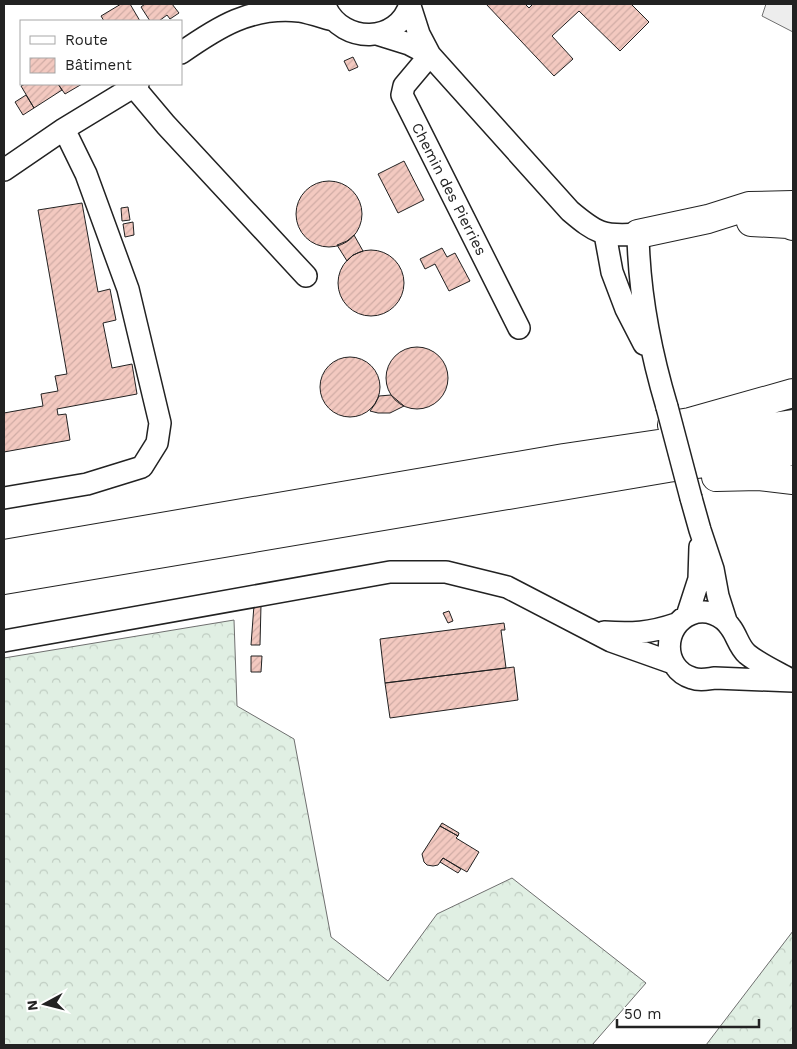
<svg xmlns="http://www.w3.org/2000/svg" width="797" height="1049" viewBox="0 0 797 1049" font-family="'Work Sans',sans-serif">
  <defs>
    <pattern id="forest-crowns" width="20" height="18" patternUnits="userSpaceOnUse" patternTransform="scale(1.25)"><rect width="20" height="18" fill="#e0efe3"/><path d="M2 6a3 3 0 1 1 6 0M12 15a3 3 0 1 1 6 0" fill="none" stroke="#c0cdc2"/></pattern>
    <pattern id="building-hatch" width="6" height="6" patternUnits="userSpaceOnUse" patternTransform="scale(1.25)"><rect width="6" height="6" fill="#f3c9c0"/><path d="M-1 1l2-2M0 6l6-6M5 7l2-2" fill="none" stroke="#d0aca5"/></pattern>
  </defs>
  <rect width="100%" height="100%" fill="#fff"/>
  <path fill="url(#forest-crowns)" stroke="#6f6f6f" d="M234 620 237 706 294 739 331 937 388 981 437 914 512 878 646 983 592 1045H4V658Z
    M793 931V1045H706Z"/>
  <path fill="#ededed" stroke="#6f6f6f" d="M766 4H793V32L762 16Z"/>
  <path fill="url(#building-hatch)" stroke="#222" d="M121 4H130L140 21H104L101 16Z
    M145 4H172L179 13 170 19 167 15 159 21H150L141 7Z
    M486 4H525L529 8 533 4H631L649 22 620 51 579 11 552 36 573 59 554 76Z
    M353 57 358 67 349 71 344 61Z
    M25 84H58L62 90 34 108 21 86Z
    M58 84H82L65 94Z
    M26 95 34 108 23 115 15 102Z
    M404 161 424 200 398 213 378 174Z
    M296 214a33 33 0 1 1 66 0a33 33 0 1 1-66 0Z
    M82 203 98 292 110 289 116 320 103 323 112 368 132 364 137 394 57 409 58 415 66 414 70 440 4 452V413L43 406 41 394 58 391 55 376 67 374 38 210Z
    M128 207 130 220 122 221 121 208Z
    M133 222 134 235 125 237 123 224Z
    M354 235 363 251 353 255 347 261 337 245 347 241Z
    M442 248 447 257 455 253 470 281 449 291 435 264 425 269 420 259Z
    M338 283a33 33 0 1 1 66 0a33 33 0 1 1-66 0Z
    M386 378a31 31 0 1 1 62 0a31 31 0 1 1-62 0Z
    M320 387a30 30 0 1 1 60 0a30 30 0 1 1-60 0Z
    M391 395 404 406 390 413H378L370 411 375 404 379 396Z
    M254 605H261L260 645H251Z
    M449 611 453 621 448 623 443 613Z
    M504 623 505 630H501L506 668 385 683 380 639Z
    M251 656H262L261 672H251Z
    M514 667 518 700 390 718 385 683Z
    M442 823 459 833 458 836 440 826Z
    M440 826 458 836 456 838 479 852 467 872 443 858 438 865 433 866 427 865 424 862 422 854Z
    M443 858 461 869 458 873 440 862Z"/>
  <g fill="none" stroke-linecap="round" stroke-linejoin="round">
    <g stroke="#222" stroke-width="24">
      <path id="minor" d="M410 6 419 34 430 55 570 211C596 233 603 237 638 234 639 293 650 350 667 407
        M326 8C343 44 398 44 410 4
        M377 34 409 44 430 55
        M181 53C218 27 251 6 299 11 310 13 322 17 333 20
        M430 55 404 86 402 95 519 328
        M134 87 166 125 306 276
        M4 170 64 129 138 84
        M605 234 612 272 626 309 644 344
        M4 498 87 484 142 467 157 443 160 423 128 289 86 174 64 129
        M691 498 700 530 713 569 718 596 726 621
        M687 616 699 579 700 547
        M604 632C631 634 650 633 676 624
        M4 641 390 572H446L507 587 611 641 673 663
        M793 681C779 673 759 664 747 654 739 647 737 636 731 628 723 615 706 608 691 614 663 625 661 668 692 678 700 681 707 679 715 678L793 681"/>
    </g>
    <g stroke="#222" stroke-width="30">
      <path id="highway" d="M751 222 788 224 793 226
        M638 234 708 219 749 206 793 205
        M672 425 690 422 793 393
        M716 477 759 476 793 480
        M4 554 564 458 793 424
        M4 580 668 468 793 451"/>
    </g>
    <use href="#minor" stroke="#fff" stroke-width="21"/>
    <use href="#highway" stroke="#fff" stroke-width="28"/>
    <g stroke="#222" stroke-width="24" stroke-linecap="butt">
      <path id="minor-bridge" d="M667 407 691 498"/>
    </g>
    <use href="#minor-bridge" stroke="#fff" stroke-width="21"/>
  </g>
  <g text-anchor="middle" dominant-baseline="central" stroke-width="4" stroke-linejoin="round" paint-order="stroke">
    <g font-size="15" fill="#222" stroke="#fff">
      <text transform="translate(449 189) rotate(63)">Chemin des Pierries</text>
    </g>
  </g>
  <rect width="797" height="1049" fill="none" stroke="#222222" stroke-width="10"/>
  <rect x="20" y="20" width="162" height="65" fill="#ffffff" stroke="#a7a7a7"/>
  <rect x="30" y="36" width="25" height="8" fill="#ffffff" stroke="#a7a7a7"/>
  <text x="65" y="45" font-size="15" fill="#222222">Route</text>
  <rect x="30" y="58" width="25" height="15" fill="url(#building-hatch)" stroke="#a7a7a7"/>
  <text x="65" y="70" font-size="15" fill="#222222">Bâtiment</text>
  <g transform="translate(45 1004) rotate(263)" stroke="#ffffff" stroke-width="4" paint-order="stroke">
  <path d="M0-4L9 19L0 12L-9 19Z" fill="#222222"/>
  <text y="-8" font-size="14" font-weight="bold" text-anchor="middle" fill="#222222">N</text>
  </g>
  <path d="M617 1019v8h142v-8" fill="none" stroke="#222222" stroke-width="2.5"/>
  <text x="624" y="1019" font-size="15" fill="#222222" stroke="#ffffff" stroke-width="4" paint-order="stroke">50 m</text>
</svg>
